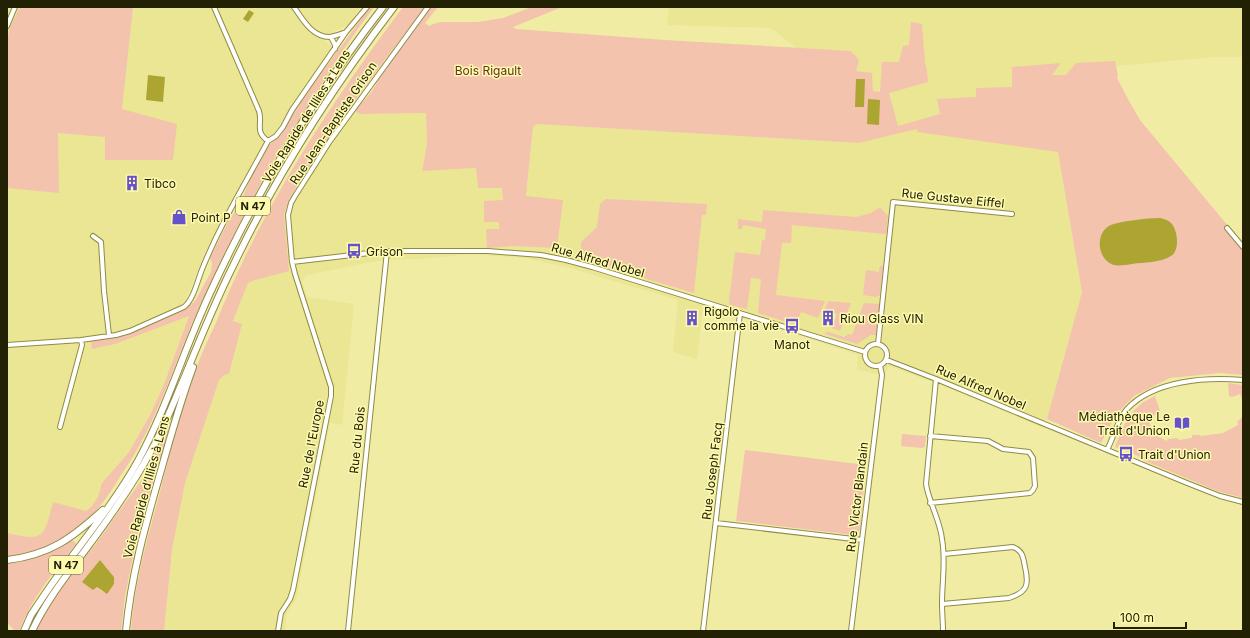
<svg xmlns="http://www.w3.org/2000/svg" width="1250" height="638" viewBox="0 0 1250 638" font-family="Inter,sans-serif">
  <rect width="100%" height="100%" fill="#f0eca3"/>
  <path fill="#eae694" d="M7 7H361L348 25 330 33 324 41 332 46V49L296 98 274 135 263 144 244 177 204 255 185 302 189 315 163 387 150 415 129 452 102 483 98 497 91 507 66 527 39 541 7 540Z
    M669 7H1243V57H1215L1116 66 1047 86 1082 292 1047 419 1043 428 957 391 889 366 885 375 857 370 858 355 802 336 703 306 697 359 673 352 678 300 570 268 525 258 471 254 420 259 383 260 306 275 302 281 307 297 354 304 342 425 330 423 296 600 287 612 285 631H164L172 550 185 483 219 380 224 375 229 374 242 324 233 321 248 283 255 280 285 225 284 215 291 196 327 141 350 109 360 114 426 113 427 144 422 171 476 168 478 188 527 189 533 127 537 124 858 143 851 51 796 48 774 30 770 28 667 25Z"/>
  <path fill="#f3c3ae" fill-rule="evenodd" d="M20 7H133L122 109 177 124 173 160H105V137L58 133 59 193 7 188V43L10 27Z
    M370 7H374C352 36 332 67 313 98 297 123 279 149 265 176 242 217 222 259 202 301 181 346 167 393 144 437 138 449 131 460 123 472 114 487 104 503 91 516 69 539 39 555 7 557V533C45 542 44 537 53 502L86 511 91 507 98 497 102 483 129 452 150 415 163 387 189 316 115 344 92 349 91 341 116 337 130 333 187 308 195 301 211 272 212 263 210 258 228 222 240 204 251 177 269 145 281 135 303 98Z
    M403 7H425C387 57 349 106 315 159 304 176 289 194 284 215L289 271 255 280 248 283 233 321 242 324 229 374 224 375 219 380 185 483 172 550 164 631H131C134 585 147 540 159 496 170 453 180 410 196 369 201 354 208 340 215 325 232 283 251 242 273 203 311 134 356 70 403 7Z
    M431 7H438L425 23 429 26 433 24 440 22H478L503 18 532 7H562L513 27 516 29 665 40 851 51 859 60 856 71 872 73 873 91 880 92 882 62H899L903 46 909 45 911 22 922 24 925 63 927 70 928 82 889 93 898 126 940 114 937 99 976 97V88L1012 87V67L1061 63 1052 75H1066L1076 63 1115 61 1118 75 1117 78 1128 99 1140 120 1243 244V375L1220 373 1170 378 1134 396 1116 415 1101 443 1047 419 1082 292 1058 152 917 132V129L858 143 537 124 533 127 526 196 563 200 557 248 512 246 487 248 486 229H499V222H484V201L503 200 502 188H478L476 168 422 171 427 144 426 113 360 114 355 111C362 101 373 93 378 80Z
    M606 199 707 204 706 215H702L694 293 616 270 605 262 581 254V242L597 227 600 204Z
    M880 207 888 216 886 234 792 225 791 243H782L776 295 825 301 818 318 801 312 796 325 758 313 761 279 751 278 747 309 730 305 729 301 735 252 760 255 762 240H765L766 229 743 225 742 229H738V219L762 222 763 210 856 217 871 213Z
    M880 266H883L880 295 876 297 863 295 866 270 879 272Z
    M828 301 851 303 840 331 832 328 837 314 826 310 824 311Z
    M864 303 880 304 876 335H871L857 344 825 334 826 332H828L844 337 849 334 852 335Z
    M1228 383 1243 385V402L1240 394 1232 397 1229 396Z
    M1155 396 1160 411 1156 413 1149 422 1152 432 1166 441 1168 439 1177 438 1179 440 1192 438V435H1200L1201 436 1223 433 1238 425 1237 422 1243 416V498L1217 491 1145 461 1138 456 1115 447C1121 432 1126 416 1139 406 1143 401 1150 399 1155 396Z
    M168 428V433L138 532 125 596 121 631H36L45 613 56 595 98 541 142 479ZM100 560 114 577 103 592 97 587Z
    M902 434 926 436 925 447 922 448 901 446Z
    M745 450 866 465 860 530 853 535 736 521Z
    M71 540 74 541 76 544C54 571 32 598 19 631H15L7 623V562Z"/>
  <path fill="#aca532" d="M249 10 254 13 248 22 243 19Z
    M148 75 165 77 163 102 146 100Z
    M856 79H865L864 107H855Z
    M868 99 880 100 879 125 867 124Z
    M1160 218C1164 219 1168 220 1171 223 1178 230 1180 251 1171 256 1160 263 1144 262 1132 264 1127 265 1119 266 1114 265 1097 260 1095 234 1109 226 1117 221 1150 218 1160 218Z
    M100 560 114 577V584L107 594 97 587 93 590 82 582Z"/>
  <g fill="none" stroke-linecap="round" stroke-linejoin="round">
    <g stroke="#8f8b45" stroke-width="6">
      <path id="minor" d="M214 7 259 111C263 124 254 131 268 141
        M294 7C303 20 312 37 330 37 335 36 341 34 346 32
        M7 26 15 7
        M331 37 335 45V49
        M268 141 276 136 283 127 292 110 346 32 367 7
        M1227 228 1243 247
        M93 236 101 242 104 291 109 335
        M292 262 387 251H488L541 255 566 260 592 267 865 352
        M865 355a11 11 0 1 1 22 0a11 11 0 1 1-22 0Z
        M878 344 893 202 1012 214
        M7 345 81 340 116 335 130 331 184 307C193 300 197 283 201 272 219 226 245 184 268 141
        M887 360 936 379 1187 483 1220 496 1243 502
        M936 379 926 484C929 503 940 520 942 539 946 561 942 582 942 603 942 613 943 622 943 631
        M60 427 82 345 81 340
        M930 436 988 441 1003 449 1029 452 1033 458 1035 486 1033 490 1030 493 930 503
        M1107 450C1114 437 1117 420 1127 409 1154 380 1206 377 1243 380
        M716 523 862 540
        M942 604 1009 598C1028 592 1029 584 1025 567 1023 557 1023 551 1013 547L944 554
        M278 631 281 613 290 599 293 590 331 396V387L295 274 292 262 288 215 291 203 295 196 330 141 428 7
        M348 631 387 251
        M703 631 740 313
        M851 631 882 375 880 366"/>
    </g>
    <g stroke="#8f8b45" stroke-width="8">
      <path id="trunk" d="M7 560C50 555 72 538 103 510
        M24 631 31 615 41 600C72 553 110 511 138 461 167 408 184 349 210 293 257 191 314 96 383 7
        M32 631C46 601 66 576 86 549 110 517 133 485 152 449 165 426 174 401 185 376 200 339 215 302 233 266 277 174 332 88 394 7
        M126 631C131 577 145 526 160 474 170 438 180 402 193 367"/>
    </g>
    <use href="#minor" stroke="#fff" stroke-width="4"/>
    <use href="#trunk" stroke="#fff" stroke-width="6"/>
  </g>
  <defs>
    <g id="building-bare" transform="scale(1.2)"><path d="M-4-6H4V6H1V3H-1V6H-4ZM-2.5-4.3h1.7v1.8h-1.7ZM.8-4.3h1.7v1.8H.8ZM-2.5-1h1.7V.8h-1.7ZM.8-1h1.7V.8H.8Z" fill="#6552cb" stroke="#fdfab0" stroke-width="2.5" paint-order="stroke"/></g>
    <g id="shop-bare" transform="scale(1.2)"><path d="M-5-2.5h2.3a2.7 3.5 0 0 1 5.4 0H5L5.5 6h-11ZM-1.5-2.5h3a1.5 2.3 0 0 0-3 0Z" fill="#6552cb" stroke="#fdfab0" stroke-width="2.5" paint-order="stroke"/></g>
    <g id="bus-bare" transform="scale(1.2)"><path d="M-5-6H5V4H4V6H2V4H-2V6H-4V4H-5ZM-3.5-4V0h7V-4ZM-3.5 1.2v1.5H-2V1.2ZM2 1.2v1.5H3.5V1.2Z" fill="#6552cb" stroke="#fdfab0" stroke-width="2.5" paint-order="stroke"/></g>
    <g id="library-bare" transform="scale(1.2)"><path d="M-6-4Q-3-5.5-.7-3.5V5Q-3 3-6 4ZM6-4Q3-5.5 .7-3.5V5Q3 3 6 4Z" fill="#6552cb" stroke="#fdfab0" stroke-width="2.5" paint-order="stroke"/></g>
  </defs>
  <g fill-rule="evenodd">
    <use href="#building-bare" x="132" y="183"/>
    <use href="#shop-bare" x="179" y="217"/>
    <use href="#bus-bare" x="354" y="251"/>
    <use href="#building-bare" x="692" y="318"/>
    <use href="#building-bare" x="828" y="318"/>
    <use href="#bus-bare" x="792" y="326"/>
    <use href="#library-bare" x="1182" y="423"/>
    <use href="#bus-bare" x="1126" y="454"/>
  </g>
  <g text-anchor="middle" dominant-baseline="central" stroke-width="3" stroke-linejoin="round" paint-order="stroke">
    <g fill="#fdfab0" stroke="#646238" stroke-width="1">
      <rect x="236" y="197" width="34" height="18" rx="3"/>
      <rect x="49" y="556" width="34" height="18" rx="3"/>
    </g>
    <g font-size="11" font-weight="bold" fill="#232104">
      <text x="253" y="206">N 47</text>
      <text x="66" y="565">N 47</text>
    </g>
    <g font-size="12" fill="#63331b" stroke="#fdfab0">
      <text x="488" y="70">Bois Rigault</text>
    </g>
    <g font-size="12" fill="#232104" stroke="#fdfab0">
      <text transform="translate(306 116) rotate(-58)">Voie Rapide de Illies à Lens</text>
      <text transform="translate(333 123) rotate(-56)">Rue Jean-Baptiste Grison</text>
      <text transform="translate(953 198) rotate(6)">Rue Gustave Eiffel</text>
      <text transform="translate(598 260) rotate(16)">Rue Alfred Nobel</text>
      <text transform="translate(981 387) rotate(23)">Rue Alfred Nobel</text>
      <text transform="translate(357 440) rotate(-84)">Rue du Bois</text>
      <text transform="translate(311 444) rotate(-79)">Rue de l'Europe</text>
      <text transform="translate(712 471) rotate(-83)">Rue Joseph Facq</text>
      <text transform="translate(146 487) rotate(-75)">Voie Rapide d’Illies à Lens</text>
      <text transform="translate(857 497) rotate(-83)">Rue Victor Blandain</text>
    </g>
    <g font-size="12" fill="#232104" stroke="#fdfab0" text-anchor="start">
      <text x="144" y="183">Tibco</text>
      <text x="191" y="217">Point P</text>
      <text x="366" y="251">Grison</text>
      <text x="704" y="311">Rigolo<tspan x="704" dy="14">comme la vie</tspan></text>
      <text x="840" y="318">Riou Glass VIN</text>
      <text x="792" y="344" text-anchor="middle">Manot</text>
      <text x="1170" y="416" text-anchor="end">Médiathèque Le<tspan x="1170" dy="14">Trait d'Union</tspan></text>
      <text x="1138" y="454">Trait d'Union</text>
    </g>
  </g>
  <rect width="1250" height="638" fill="none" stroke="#232104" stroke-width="16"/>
  <path d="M1114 622v6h72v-6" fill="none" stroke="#232104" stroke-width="2"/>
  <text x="1120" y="622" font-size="12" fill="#232104" stroke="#fdfab0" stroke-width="3" paint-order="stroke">100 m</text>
</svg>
